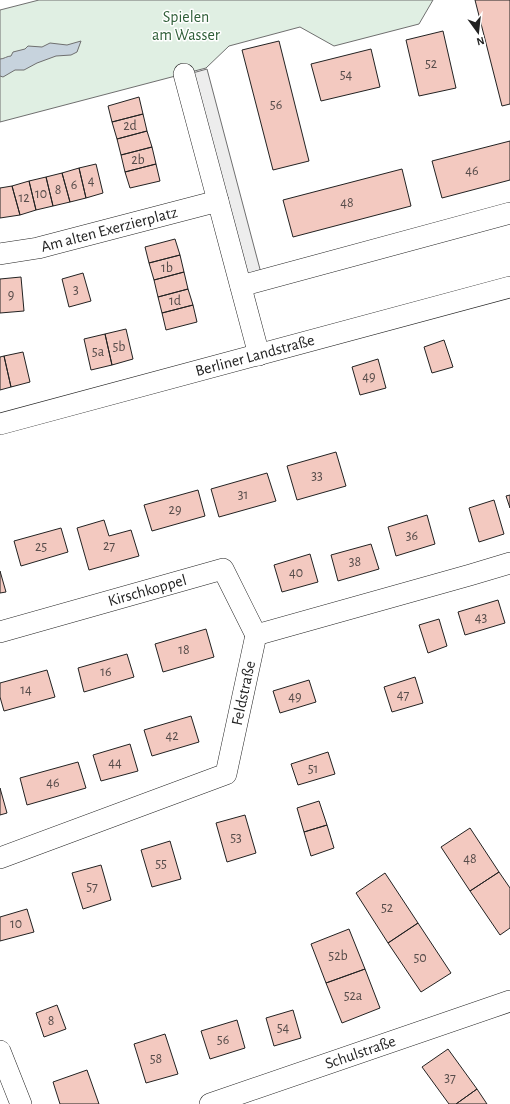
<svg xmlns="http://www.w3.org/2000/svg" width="510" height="1104" viewBox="0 0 510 1104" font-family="'Alegreya Sans',sans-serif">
  <rect width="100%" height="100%" fill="#fff"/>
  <path fill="#e0efe3" stroke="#6f6f6f" d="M39 0H433L419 24 334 46 300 27 229 46 206 68 0 122V10Z"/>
  <path fill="#ededed" stroke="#6f6f6f" d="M207 69 261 273 243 278 189 74Z"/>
  <path fill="#c7d3dd" stroke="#6f6f6f" d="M81 41 77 52 71 55 56 56 37 63 24 70H15L3 77 0 76V59C4 59 7 56 11 56L13 52 25 49 28 46 42 47 50 43 67 45Z"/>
  <path fill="#f3c9c0" stroke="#222" d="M475 0H510V104L502 106Z
    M443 31 456 88 419 96 406 40Z
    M279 41 309 161 273 170 242 50Z
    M371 49 380 87 321 101 311 64Z
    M139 97 143 114 112 122 108 106Z
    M143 114 147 131 117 139 112 122Z
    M147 131 152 147 121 155 117 139Z
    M510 141V180L442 198 432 161Z
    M152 147 156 164 125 172 121 155Z
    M96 164 103 193 86 198 79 168Z
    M156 164 160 181 130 188 125 172Z
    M79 168 86 198 70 202 62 173Z
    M402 169 411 206 293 237 283 200Z
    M62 173 70 202 53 206 46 177Z
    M46 177 53 206 36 210 29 181Z
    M29 181 36 210 20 215 12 186Z
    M12 186 20 215 0 218V188Z
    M175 239 180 255 149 263 145 247Z
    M180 255 184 272 154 280 149 263Z
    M184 272 188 289 158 297 154 280Z
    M83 273 91 301 69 307 62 279Z
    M21 277 24 311 0 313V279Z
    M188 289 193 305 162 313 158 297Z
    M193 305 197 322 166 330 162 313Z
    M126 329 133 359 112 365 105 334Z
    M105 334 112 365 91 370 84 339Z
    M444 340 453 367 432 373 424 347Z
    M23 352 30 382 11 387 4 356Z
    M4 356 11 387 0 390V357Z
    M378 359 386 388 360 395 352 367Z
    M336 452 346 486 297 500 287 466Z
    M267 473 276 501 219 517 211 489Z
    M198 490 205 516 152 531 144 505Z
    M510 495V508L506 496Z
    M494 500 504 534 479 542 469 508Z
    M427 515 435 544 396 556 388 527Z
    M104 520 109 536 131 530 139 556 89 570 77 528Z
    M61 528 68 552 21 566 14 541Z
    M371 544 379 569 338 581 331 555Z
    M310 554 318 582 282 592 274 565Z
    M0 571 6 592 0 593Z
    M498 600 505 623 465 635 458 612Z
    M439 619 447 646 428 653 419 625Z
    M206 629 214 657 163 672 155 644Z
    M127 654 134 677 84 692 78 668Z
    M47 670 55 697 4 711 0 697V683Z
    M415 677 423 703 392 712 384 687Z
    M309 680 316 702 280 713 273 691Z
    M191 716 199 742 152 756 144 730Z
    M130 744 138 771 101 781 93 755Z
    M328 752 335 774 298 785 291 764Z
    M78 762 86 788 27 805 20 778Z
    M0 788 7 813 0 815Z
    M319 801 327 825 304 832 297 808Z
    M245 815 256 853 227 862 216 823Z
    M327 825 334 848 311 856 304 832Z
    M470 828 499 872 470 891 441 847Z
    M170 841 181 879 152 887 141 850Z
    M101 865 111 900 83 909 72 873Z
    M499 872 510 888V928L500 935 470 891Z
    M385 873 418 923 388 943 356 893Z
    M27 909 34 932 0 941V917Z
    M418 923 451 973 421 992 388 943Z
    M349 929 365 969 326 983 311 944Z
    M365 969 380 1008 342 1023 326 983Z
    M57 1005 66 1029 44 1037 36 1013Z
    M293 1010 301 1038 274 1046 266 1018Z
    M237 1020 245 1048 210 1059 201 1031Z
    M165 1034 178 1074 146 1083 134 1044Z
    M448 1049 477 1089 456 1104H449L422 1067Z
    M87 1070 99 1104H60L53 1082Z
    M477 1089 487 1104H456Z"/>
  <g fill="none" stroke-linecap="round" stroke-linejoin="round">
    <g stroke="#222" stroke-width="22">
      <g id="minor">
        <path d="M184 74 218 201"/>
        <path id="s1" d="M0 254 38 248 218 201 259 355"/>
        <path d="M241 286 510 213"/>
        <path id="s2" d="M0 424 510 287"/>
        <path id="s3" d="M0 632 223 569 256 635"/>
        <path id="s4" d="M0 858 226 774 256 635 470 575 510 563"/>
        <path d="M0 1051 21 1104"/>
        <path id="s5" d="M210 1104 510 1001"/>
      </g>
    </g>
    <use href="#minor" stroke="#fff" stroke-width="21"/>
  </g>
  <g text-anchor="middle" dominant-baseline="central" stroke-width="3" stroke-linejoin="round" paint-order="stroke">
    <g font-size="14" fill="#564c4a">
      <text x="431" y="64">52</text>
      <text x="346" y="75">54</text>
      <text x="276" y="105">56</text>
      <text x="130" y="126">2d</text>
      <text x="138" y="160">2b</text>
      <text x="472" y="171">46</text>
      <text x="91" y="181">4</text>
      <text x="74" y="185">6</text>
      <text x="58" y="190">8</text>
      <text x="41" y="194">10</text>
      <text x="24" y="198">12</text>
      <text x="347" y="203">48</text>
      <text x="167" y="268">1b</text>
      <text x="76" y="290">3</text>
      <text x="11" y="295">9</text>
      <text x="175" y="301">1d</text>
      <text x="119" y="347">5b</text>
      <text x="98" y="352">5a</text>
      <text x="369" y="377">49</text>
      <text x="317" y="476">33</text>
      <text x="243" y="495">31</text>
      <text x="175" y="510">29</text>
      <text x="412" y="536">36</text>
      <text x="109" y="546">27</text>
      <text x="41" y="547">25</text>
      <text x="355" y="562">38</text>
      <text x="296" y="573">40</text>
      <text x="481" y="618">43</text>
      <text x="184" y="650">18</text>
      <text x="106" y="672">16</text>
      <text x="26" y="690">14</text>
      <text x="403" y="695">47</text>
      <text x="295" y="697">49</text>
      <text x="172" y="736">42</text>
      <text x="115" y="763">44</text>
      <text x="313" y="769">51</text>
      <text x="53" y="783">46</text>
      <text x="236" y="838">53</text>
      <text x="470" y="859">48</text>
      <text x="161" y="864">55</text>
      <text x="92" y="887">57</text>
      <text x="387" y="908">52</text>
      <text x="16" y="924">10</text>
      <text x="338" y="956">52b</text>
      <text x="420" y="958">50</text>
      <text x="353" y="996">52a</text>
      <text x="51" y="1021">8</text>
      <text x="283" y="1028">54</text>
      <text x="223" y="1040">56</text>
      <text x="156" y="1059">58</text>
      <text x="450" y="1078">37</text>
    </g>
    <g font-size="16" fill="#2f5e38" stroke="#fff">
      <text x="186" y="17">Spielen<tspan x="186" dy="18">am Wasser</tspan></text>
    </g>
    <g font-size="16" fill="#222" stroke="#fff">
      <text stroke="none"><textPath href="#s1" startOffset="112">Am alten Exerzierplatz</textPath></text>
      <text stroke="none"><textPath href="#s2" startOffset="264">Berliner Landstraße</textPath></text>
      <text stroke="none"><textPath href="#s3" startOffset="153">Kirschkoppel</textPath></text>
      <text stroke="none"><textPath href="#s4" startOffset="324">Feldstraße</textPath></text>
      <text stroke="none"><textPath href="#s5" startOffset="159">Schulstraße</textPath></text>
    </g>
  </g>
  <g transform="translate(478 32) rotate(165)" stroke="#ffffff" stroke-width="3" paint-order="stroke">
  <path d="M0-3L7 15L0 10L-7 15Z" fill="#222222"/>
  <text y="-6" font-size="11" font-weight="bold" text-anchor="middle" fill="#222222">N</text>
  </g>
</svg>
